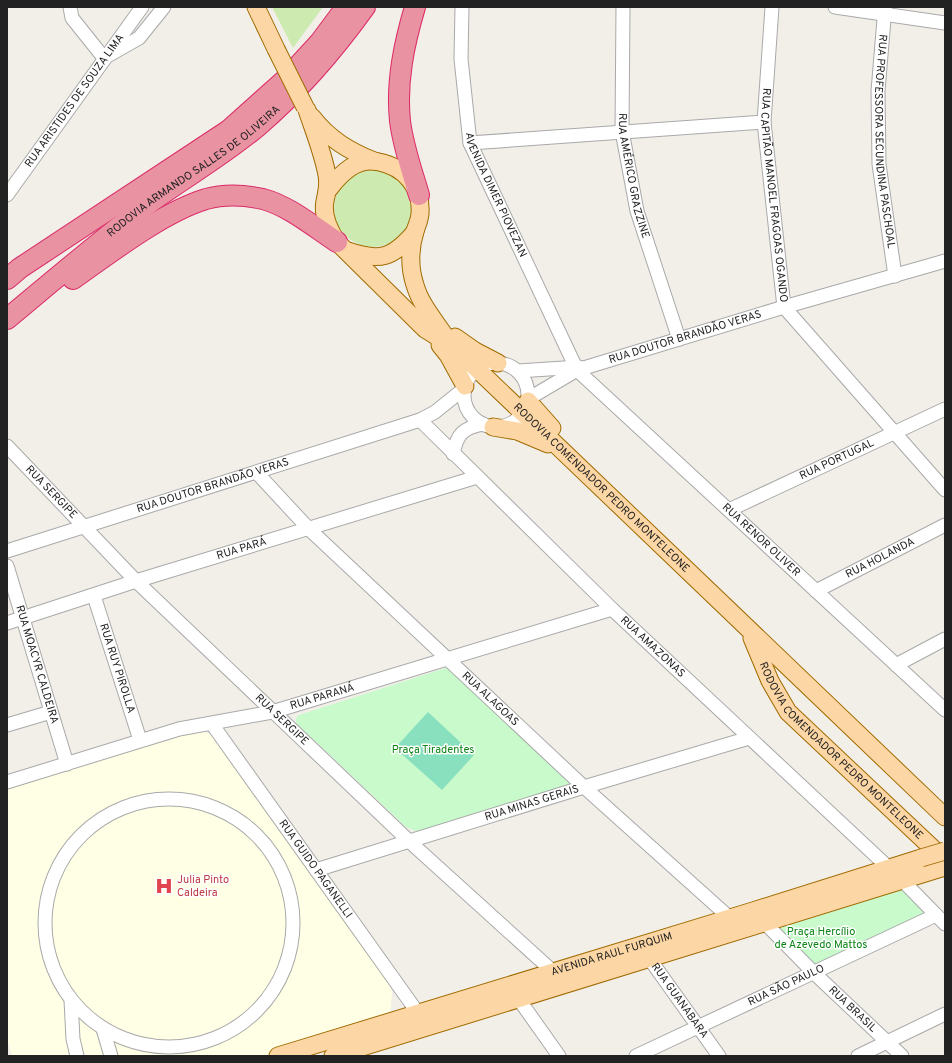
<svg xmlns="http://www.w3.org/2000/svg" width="952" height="1063" viewBox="0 0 952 1063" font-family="Overpass,sans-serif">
  <rect width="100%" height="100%" fill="#f2efe9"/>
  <path fill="#ffffe5" d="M195 732H205L212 735 219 742 389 984 392 992 390 1018 277 1056H12L7 1039V788Z"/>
  <path fill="#cdebb0" d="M272 7H323L293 48Z
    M334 208a39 39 0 1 1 78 0a39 39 0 1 1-78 0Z"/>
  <path fill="#c8facc" d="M452 666 571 781V785L567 789 418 832 406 827 296 723V718L299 715Z
    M903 888 929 914 815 967 774 929Z"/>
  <path fill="#88e0be" d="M428 712 474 755 442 790 395 748Z"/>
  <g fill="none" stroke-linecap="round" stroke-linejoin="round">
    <g stroke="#a9a9a9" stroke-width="15">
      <g id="minor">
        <path d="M70 7 72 18 104 58"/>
        <path id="s1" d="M462 7 461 59 470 143 577 370 945 710"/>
        <path id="s2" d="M623 7 622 131 637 211 679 339"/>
        <path id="s3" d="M772 7 764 122 784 307 945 490"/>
        <path d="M835 7 945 23"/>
        <path id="s4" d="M885 7 878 91 879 164 895 276"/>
        <path d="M109 55 139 38 164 7"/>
        <path d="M470 143 764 122"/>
        <path id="s5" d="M7 195 142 7"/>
        <circle cx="496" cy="395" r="32"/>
        <path d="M518 371 579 367"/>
        <path id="s6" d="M528 399 577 370 587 367 784 307 945 261"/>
        <path id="s7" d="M420 420 612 609 890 869"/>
        <path id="s8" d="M7 446 136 581 410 842 559 977"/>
        <path d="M453 454C457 434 463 428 483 424"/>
        <path id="s9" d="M257 473 309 529 584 787 730 918"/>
        <path id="s10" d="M729 510 945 409"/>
        <path id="s11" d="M7 551 420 420 435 412 465 388"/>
        <path id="s12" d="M7 566 67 764"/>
        <path id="s13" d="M816 591 945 525"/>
        <path id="s14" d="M94 596 140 740"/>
        <path id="s15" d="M7 623 136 581 477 477"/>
        <path d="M896 665 945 639"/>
        <path id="s16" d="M212 724 418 1013"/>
        <path d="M7 725 51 712"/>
        <path id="s17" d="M7 782 179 729 272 712 612 609"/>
        <circle cx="169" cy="923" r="124"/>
        <path id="s18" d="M316 870 584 787 749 738"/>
        <path d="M902 880 945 924"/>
        <path id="s19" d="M760 918 813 972 902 1056"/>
        <path id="s20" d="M644 951 719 1056"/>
        <path d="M513 991 559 1056"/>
        <path d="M71 1000 73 1039 77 1056"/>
        <path d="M103 1029 111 1056"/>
        <path id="s21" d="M636 1056 936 915"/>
        <path d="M858 1056 945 1014"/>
      </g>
    </g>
    <g stroke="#a06b00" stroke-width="19">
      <g id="major">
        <path d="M256 7 276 49"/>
        <path id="s22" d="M307 110C314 131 323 153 327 175 329 185 327 191 325 201 322 216 329 230 337 242L425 329 452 346 477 369 945 817"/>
        <path d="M312 117C329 139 349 151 374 161"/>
        <path d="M329 189C341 173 357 157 379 162 404 167 422 187 420 213 420 219 417 225 415 231 410 248 409 267 415 285 421 306 437 323 449 342"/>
        <path d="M348 251C380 262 393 258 415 232"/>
        <path d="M455 337 475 351 498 363"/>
        <path d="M440 345 448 355 465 386"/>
        <path d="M528 401 552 428"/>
        <path d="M493 427 517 431 548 444"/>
        <path id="s23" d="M752 638 770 681 788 712 945 860"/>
        <path id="s24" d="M278 1056 753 911 921 858"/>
        <path d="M333 1056 945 867"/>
      </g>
    </g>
    <g stroke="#dc2a67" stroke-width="22">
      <g id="highway">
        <path d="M415 7C404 44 396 82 400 121 403 146 412 171 419 195"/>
        <path d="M7 279 20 268 229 130 286 79 320 42 346 7"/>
        <path d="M73 279C110 253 163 212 206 199 224 194 245 195 263 199 289 206 314 227 337 242"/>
        <path id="s25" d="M7 319C55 279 102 239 152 201 187 176 225 154 258 126 299 91 334 50 365 7"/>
      </g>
    </g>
    <use href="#minor" stroke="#fff" stroke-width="13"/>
    <use href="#major" stroke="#fcd6a4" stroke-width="17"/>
    <use href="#highway" stroke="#e892a2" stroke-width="20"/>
    <g stroke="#a06b00" stroke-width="19" stroke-linecap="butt">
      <path id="major-bridge" d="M276 49 305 107
        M921 858 945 851"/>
    </g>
    <use href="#major-bridge" stroke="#fcd6a4" stroke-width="17"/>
  </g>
  <defs>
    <g id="hospital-bare" transform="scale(1.38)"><path d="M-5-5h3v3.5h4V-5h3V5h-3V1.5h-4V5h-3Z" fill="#e0444e" stroke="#fff" stroke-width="2.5" paint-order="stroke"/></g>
  </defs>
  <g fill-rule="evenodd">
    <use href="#hospital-bare" x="164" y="886"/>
  </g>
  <g text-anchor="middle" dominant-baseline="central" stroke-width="3" stroke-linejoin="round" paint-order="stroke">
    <g font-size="11" fill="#222" stroke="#fff">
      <text stroke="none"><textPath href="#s5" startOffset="116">RUA ARISTIDES DE SOUZA LIMA</textPath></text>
      <text stroke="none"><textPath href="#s4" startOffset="135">RUA PROFESSORA SECUNDINA PASCHOAL</textPath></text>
      <text stroke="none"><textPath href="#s25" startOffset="238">RODOVIA ARMANDO SALLES DE OLIVEIRA</textPath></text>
      <text stroke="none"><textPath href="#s2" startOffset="170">RUA AMÉRICO GRAZZINE</textPath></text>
      <text stroke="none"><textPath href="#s1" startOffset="194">AVENIDA DIMER PIOVEZAN</textPath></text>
      <text stroke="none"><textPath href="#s3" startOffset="189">RUA CAPITÃO MANOEL FRAGOAS OGANDO</textPath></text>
      <text stroke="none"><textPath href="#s6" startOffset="170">RUA DOUTOR BRANDÃO VERAS</textPath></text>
      <text stroke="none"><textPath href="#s10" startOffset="119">RUA PORTUGAL</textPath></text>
      <text stroke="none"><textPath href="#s11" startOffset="216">RUA DOUTOR BRANDÃO VERAS</textPath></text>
      <text stroke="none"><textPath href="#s22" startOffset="500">RODOVIA COMENDADOR PEDRO MONTELEONE</textPath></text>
      <text stroke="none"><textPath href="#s8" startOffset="64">RUA SERGIPE</textPath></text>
      <text stroke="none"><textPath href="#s1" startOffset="638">RUA RENOR OLIVER</textPath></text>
      <text stroke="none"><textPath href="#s15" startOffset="246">RUA PARÁ</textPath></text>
      <text stroke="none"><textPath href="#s13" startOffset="72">RUA HOLANDA</textPath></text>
      <text stroke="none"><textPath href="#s7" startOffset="325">RUA AMAZONAS</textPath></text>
      <text stroke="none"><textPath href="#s12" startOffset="103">RUA MOACYR CALDEIRA</textPath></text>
      <text stroke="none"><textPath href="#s14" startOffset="76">RUA RUY PIROLLA</textPath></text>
      <text stroke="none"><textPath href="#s17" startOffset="327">RUA PARANÁ</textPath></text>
      <text stroke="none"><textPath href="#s9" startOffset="325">RUA ALAGOAS</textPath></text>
      <text stroke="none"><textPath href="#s8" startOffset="388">RUA SERGIPE</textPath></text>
      <text stroke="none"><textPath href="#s23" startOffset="146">RODOVIA COMENDADOR PEDRO MONTELEONE</textPath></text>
      <text stroke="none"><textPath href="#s18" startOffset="226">RUA MINAS GERAIS</textPath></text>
      <text stroke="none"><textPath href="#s16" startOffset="178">RUA GUIDO PAGANELLI</textPath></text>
      <text stroke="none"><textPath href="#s24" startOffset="349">AVENIDA RAUL FURQUIM</textPath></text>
      <text stroke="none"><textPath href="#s21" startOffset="166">RUA SÃO PAULO</textPath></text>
      <text stroke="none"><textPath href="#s20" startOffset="61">RUA GUANABARA</textPath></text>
      <text stroke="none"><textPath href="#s19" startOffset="130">RUA BRASIL</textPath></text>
    </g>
    <g font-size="11" fill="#0c8416" stroke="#fff">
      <text x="433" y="750">Praça Tiradentes</text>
      <text x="821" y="932">Praça Hercílio<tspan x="821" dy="13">de Azevedo Mattos</tspan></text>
    </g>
    <g font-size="11" fill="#be3a42" stroke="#fff" text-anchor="start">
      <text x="177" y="880">Julia Pinto<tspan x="177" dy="13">Caldeira</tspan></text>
    </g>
  </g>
  <rect width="952" height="1063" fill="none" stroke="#222222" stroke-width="16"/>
</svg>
